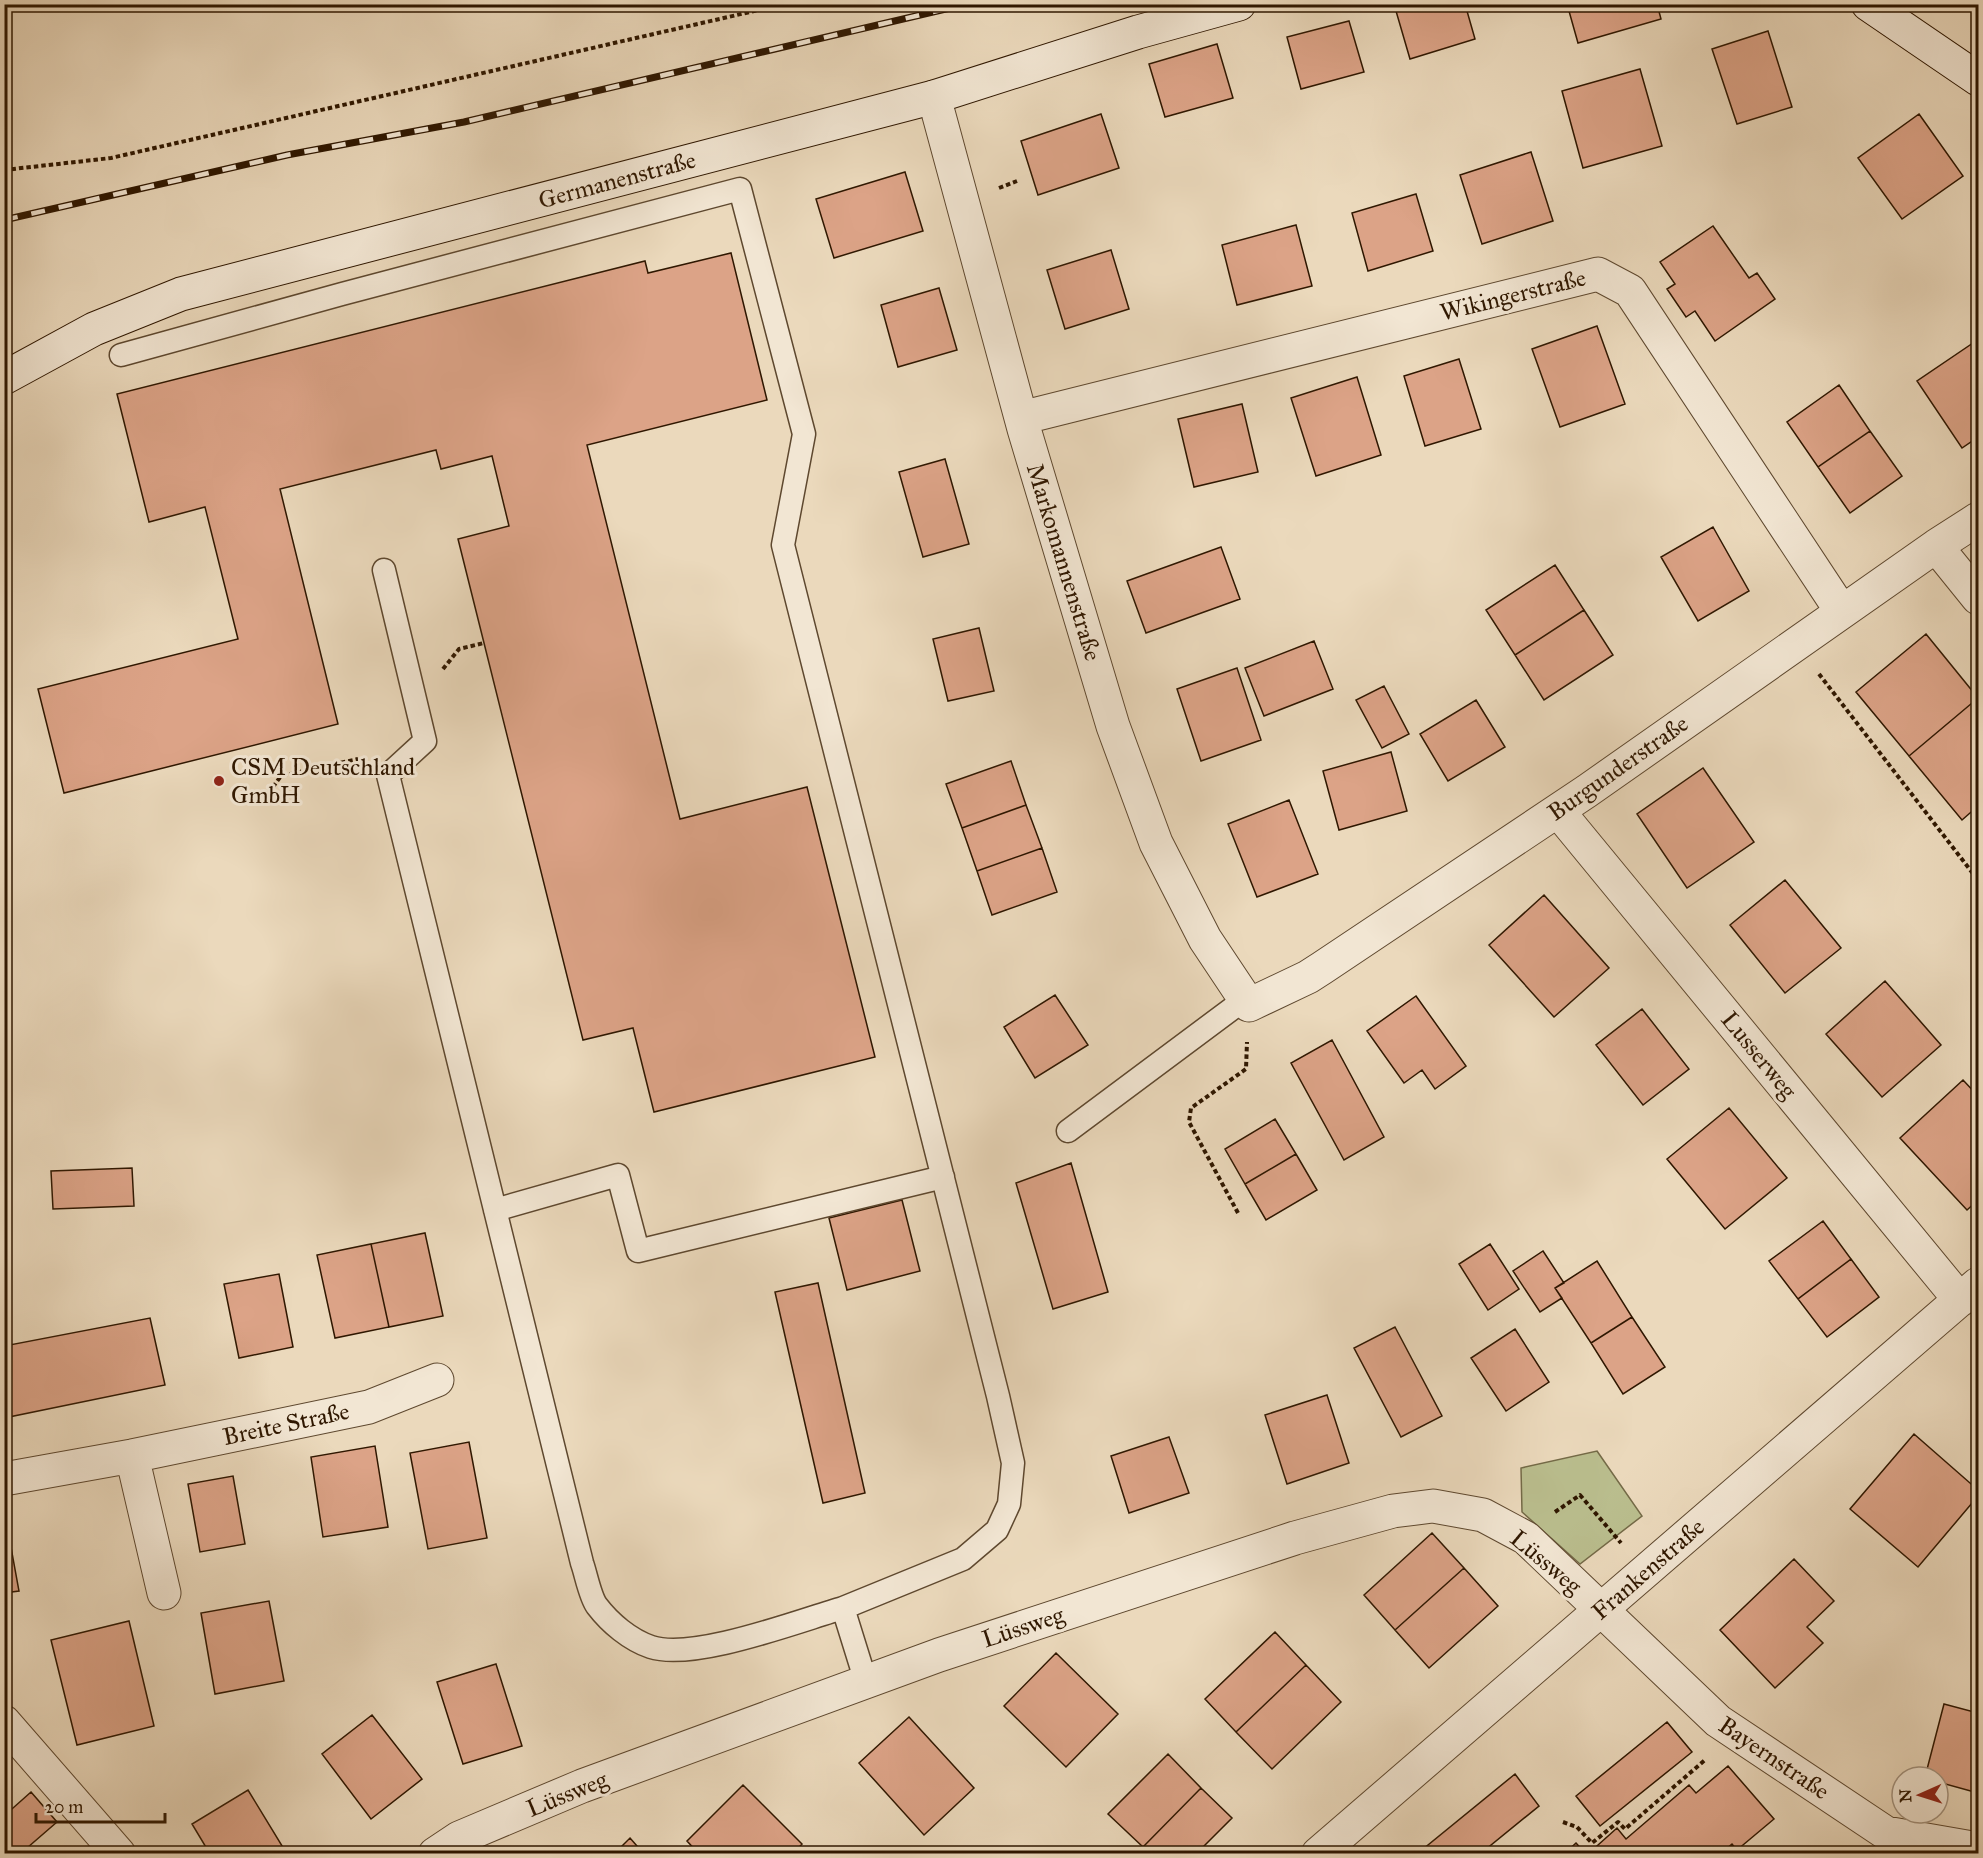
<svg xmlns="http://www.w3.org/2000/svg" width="1983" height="1858" viewBox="0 0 1983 1858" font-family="'IM FELL Great Primer',serif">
  <rect width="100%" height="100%" fill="#ebd9bc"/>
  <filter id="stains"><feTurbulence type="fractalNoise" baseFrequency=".00333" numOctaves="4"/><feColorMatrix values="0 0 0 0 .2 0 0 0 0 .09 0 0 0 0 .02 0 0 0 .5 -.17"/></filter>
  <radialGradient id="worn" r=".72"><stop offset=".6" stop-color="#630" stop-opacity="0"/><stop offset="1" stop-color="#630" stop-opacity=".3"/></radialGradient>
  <path fill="#babe8e" stroke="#746a47" stroke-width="1.5" d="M1597 1451 1642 1516 1580 1564 1522 1512 1521 1468Z"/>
  <path fill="#dca387" stroke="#2f1700" stroke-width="1.5" d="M1417 4H1465L1475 39 1410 59 1396 11Z
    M1567 4H1657L1661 19 1578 43Z
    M1349 21 1364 72 1301 89 1287 37Z
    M1768 31 1792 107 1737 124 1712 49Z
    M1217 44 1233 98 1165 117 1149 64Z
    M1640 69 1662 146 1583 168 1562 91Z
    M1101 114 1119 168 1038 195 1021 141Z
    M1919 114 1963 176 1902 219 1858 158Z
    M1531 152 1553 221 1482 244 1460 175Z
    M905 172 923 231 834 258 816 199Z
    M1416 194 1433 251 1368 271 1352 213Z
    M1296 225 1312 286 1237 305 1222 245Z
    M1713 226 1749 278 1757 273 1775 299 1715 341 1695 311 1686 317 1667 289 1675 284 1660 262Z
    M1111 250 1129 309 1065 329 1047 270Z
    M731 253 767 400 587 445 680 819 807 787 875 1057 654 1112 633 1028 583 1040 484 643 458 539 509 526 492 456 441 469 436 450 280 489 338 724 64 793 38 689 238 639 205 507 149 522 117 394 645 261 648 273Z
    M939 288 957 350 898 367 881 305Z
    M1597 326 1625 404 1560 427 1532 349Z
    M1973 343 1978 352V437L1962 448 1917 381Z
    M1459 359 1481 429 1425 446 1404 376Z
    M1357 377 1381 455 1316 476 1291 398Z
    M1839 385 1870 431 1818 467 1787 422Z
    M1242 404 1258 472 1194 487 1178 419Z
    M1870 431 1902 476 1850 513 1818 467Z
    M945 459 969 544 923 557 899 472Z
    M1713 527 1749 591 1698 621 1661 557Z
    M1221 547 1240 599 1146 633 1127 581Z
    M1555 565 1584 610 1515 655 1486 610Z
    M1584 610 1613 655 1544 700 1515 655Z
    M979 628 994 691 948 701 933 639Z
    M1926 634 1978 698 1909 756 1856 692Z
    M1314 641 1333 689 1264 716 1245 668Z
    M1237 668 1261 740 1201 761 1177 689Z
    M1384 686 1409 734 1382 748 1356 700Z
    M1978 698V806L1962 820 1909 756Z
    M1476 700 1505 747 1448 781 1420 734Z
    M1391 752 1407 811 1339 830 1323 771Z
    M1011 761 1026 805 962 828 946 784Z
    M1703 768 1754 842 1687 888 1637 814Z
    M1289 800 1318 874 1257 897 1228 824Z
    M1026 805 1042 848 977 871 962 828Z
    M1042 848 1057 892 992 915 977 871Z
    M1785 880 1841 948 1785 993 1730 925Z
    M1544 895 1609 968 1554 1017 1489 945Z
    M1885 981 1941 1045 1882 1097 1826 1034Z
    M1055 995 1088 1045 1035 1078 1004 1027Z
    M1416 996 1466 1066 1435 1089 1422 1070 1404 1083 1367 1031Z
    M1642 1009 1689 1069 1643 1105 1596 1045Z
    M1332 1040 1384 1137 1344 1160 1291 1063Z
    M1963 1080 1978 1096V1200L1967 1210 1900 1138Z
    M1729 1108 1787 1178 1725 1229 1667 1159Z
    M1275 1119 1296 1154 1245 1184 1225 1149Z
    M1296 1154 1317 1190 1266 1220 1245 1184Z
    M1071 1163 1108 1292 1053 1309 1016 1183Z
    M132 1168 134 1206 53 1209 51 1171Z
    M902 1200 920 1271 847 1290 829 1218Z
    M1823 1221 1851 1259 1798 1299 1769 1261Z
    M425 1233 443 1316 389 1327 371 1244Z
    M371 1244 389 1327 335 1338 317 1255Z
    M1490 1244 1519 1289 1488 1310 1459 1264Z
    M1543 1251 1564 1283 1555 1288 1562 1298 1540 1312 1513 1271Z
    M1851 1259 1879 1297 1827 1337 1798 1299Z
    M1597 1261 1632 1317 1591 1343 1555 1288Z
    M279 1274 293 1347 239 1358 224 1284Z
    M818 1283 865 1493 823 1503 775 1292Z
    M1632 1317 1665 1367 1623 1394 1591 1343Z
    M150 1318 165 1385 4 1418V1346Z
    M1395 1327 1442 1416 1401 1437 1354 1348Z
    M1515 1329 1549 1382 1506 1411 1471 1358Z
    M1327 1395 1349 1463 1287 1484 1265 1415Z
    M1914 1434 1978 1490V1496L1918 1567 1850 1509Z
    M1169 1437 1189 1493 1129 1513 1111 1456Z
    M469 1442 487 1538 428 1549 410 1453Z
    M375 1446 388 1527 323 1537 311 1457Z
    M233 1476 245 1544 200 1552 188 1484Z
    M4 1520H6L19 1591 4 1593Z
    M1432 1533 1464 1568 1395 1630 1364 1595Z
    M1794 1559 1834 1601 1807 1627 1823 1643 1775 1688 1720 1630Z
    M1464 1568 1498 1606 1429 1668 1395 1630Z
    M269 1601 284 1681 215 1694 201 1613Z
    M129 1621 154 1726 77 1745 51 1640Z
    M1275 1632 1306 1665 1236 1732 1205 1699Z
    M1056 1653 1118 1714 1066 1767 1004 1706Z
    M496 1664 522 1746 463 1764 437 1682Z
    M1306 1665 1341 1702 1272 1769 1236 1732Z
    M1944 1704 1978 1713V1793L1938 1782V1777H1925Z
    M372 1715 422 1779 371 1819 322 1754Z
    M909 1717 974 1788 924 1835 859 1763Z
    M1667 1722 1692 1752 1600 1826 1576 1796Z
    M1168 1754 1201 1788 1143 1847 1108 1814Z
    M1728 1766 1774 1819 1737 1850 1732 1844 1720 1854H1588L1617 1828 1626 1839 1689 1785 1696 1793Z
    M1515 1774 1539 1806 1480 1854H1417Z
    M743 1785 802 1844 793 1854H699L687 1841Z
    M1201 1788 1232 1818 1196 1854H1149L1143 1847Z
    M248 1790 287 1854H210L192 1824Z
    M31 1792 57 1822 20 1854H9L4 1848V1816Z
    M630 1838 644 1854H614Z
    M1576 1843 1586 1854H1564Z"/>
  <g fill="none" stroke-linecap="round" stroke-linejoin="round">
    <g stroke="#5e482f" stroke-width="25">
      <path id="lane" d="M121 355 342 294 740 189 804 434 783 545 998 1396 1013 1463 1009 1504 997 1530 963 1559 843 1608 866 1682
        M384 570 425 741 388 775 582 1563C586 1574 590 1597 597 1606 610 1623 630 1640 651 1647 694 1661 798 1621 843 1608
        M1068 1131 1245 999
        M495 1210 618 1175 638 1251 943 1177"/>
    </g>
    <g stroke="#5e482f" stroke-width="35">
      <path id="street" d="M934 97 1024 429 1113 726 1156 843 1205 939 1249 1005 1308 977 1322 968 1587 791 1936 546 1978 519
        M1021 418 1598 274 1630 291 1842 612
        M1936 546 1978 598
        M1558 811 1960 1300
        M132 1456 164 1593
        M4 1479 132 1456 369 1407 437 1380
        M4 1722 119 1854
        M435 1854 459 1838 582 1786 939 1655 1295 1538 1393 1511 1433 1506 1483 1515 1526 1538 1718 1721 1886 1833 1978 1849
        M1318 1854 1978 1284"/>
    </g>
    <g stroke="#2f1700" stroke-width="35">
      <path id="secondary" d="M1868 4 1978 79
        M4 378 94 329 181 294 934 97 1138 32 1239 4"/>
    </g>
    <path stroke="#2f1700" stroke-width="4" stroke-dasharray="4.5 3" stroke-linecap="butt" d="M4 170 111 158 785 4
      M999 188 1017 181
      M443 669 459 649 484 643
      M1819 674 1978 880
      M264 799 281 776 358 759
      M1238 1213 1189 1122 1191 1108 1246 1069 1247 1042
      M1555 1512 1580 1495 1621 1543
      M1563 1822 1577 1827 1592 1843 1618 1822 1625 1829 1705 1760"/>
    <use href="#lane" stroke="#f2e6d3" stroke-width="22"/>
    <use href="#street" stroke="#f2e6d3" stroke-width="33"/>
    <use href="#secondary" stroke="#f2e6d3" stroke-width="33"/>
    <g stroke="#2f1700" stroke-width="7">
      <path id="rail" d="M4 220 287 155 464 122 967 4"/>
    </g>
    <use href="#rail" stroke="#f2e6d3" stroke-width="4.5" stroke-dasharray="14" stroke-linecap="butt"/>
  </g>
  <circle fill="#8f2418" stroke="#f2e6d3" stroke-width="2" cx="219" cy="781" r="6"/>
  <g text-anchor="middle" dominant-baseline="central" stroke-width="6" stroke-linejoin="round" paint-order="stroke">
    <g font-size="24" fill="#2f1700" stroke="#f2e6d3">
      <text transform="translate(617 180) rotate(-15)">Germanenstraße</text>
      <text transform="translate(1513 295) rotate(-14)">Wikingerstraße</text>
      <text transform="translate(1064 562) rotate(73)">Markomannenstraße</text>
      <text transform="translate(1618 768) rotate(-35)">Burgunderstraße</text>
      <text transform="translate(1759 1055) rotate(51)">Lusserweg</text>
      <text transform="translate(286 1424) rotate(-12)">Breite Straße</text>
      <text transform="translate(1546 1562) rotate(40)">Lüssweg</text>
      <text transform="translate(1648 1569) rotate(-41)">Frankenstraße</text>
      <text transform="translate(1023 1627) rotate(-18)">Lüssweg</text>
      <text transform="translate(1774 1758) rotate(34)">Bayernstraße</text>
      <text transform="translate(567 1794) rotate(-22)">Lüssweg</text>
    </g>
    <g font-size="24" fill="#2f1700" stroke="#f2e6d3" text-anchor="start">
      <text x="231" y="767">CSM Deutschland<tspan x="231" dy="28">GmbH</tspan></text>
    </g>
  </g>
  <rect width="1983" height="1858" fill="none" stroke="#ebd9bc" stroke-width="24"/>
  <rect x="6" y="6" width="1971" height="1846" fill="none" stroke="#2f1700" stroke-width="3"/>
  <rect x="12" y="12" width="1959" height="1834" fill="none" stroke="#2f1700" stroke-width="1.5"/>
  <g transform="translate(1920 1795) rotate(267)"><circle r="28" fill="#f2e6d3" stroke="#a4937f" stroke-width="1.5"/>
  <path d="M0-4.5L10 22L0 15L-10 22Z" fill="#8f2418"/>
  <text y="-9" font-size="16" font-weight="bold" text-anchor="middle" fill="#2f1700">N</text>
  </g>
  <path d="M36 1813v9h129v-9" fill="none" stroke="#2f1700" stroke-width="3"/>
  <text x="45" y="1813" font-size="18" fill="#2f1700" stroke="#f2e6d3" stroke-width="4.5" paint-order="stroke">20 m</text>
  <rect width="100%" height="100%" filter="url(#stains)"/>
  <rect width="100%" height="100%" fill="url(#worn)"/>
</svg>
